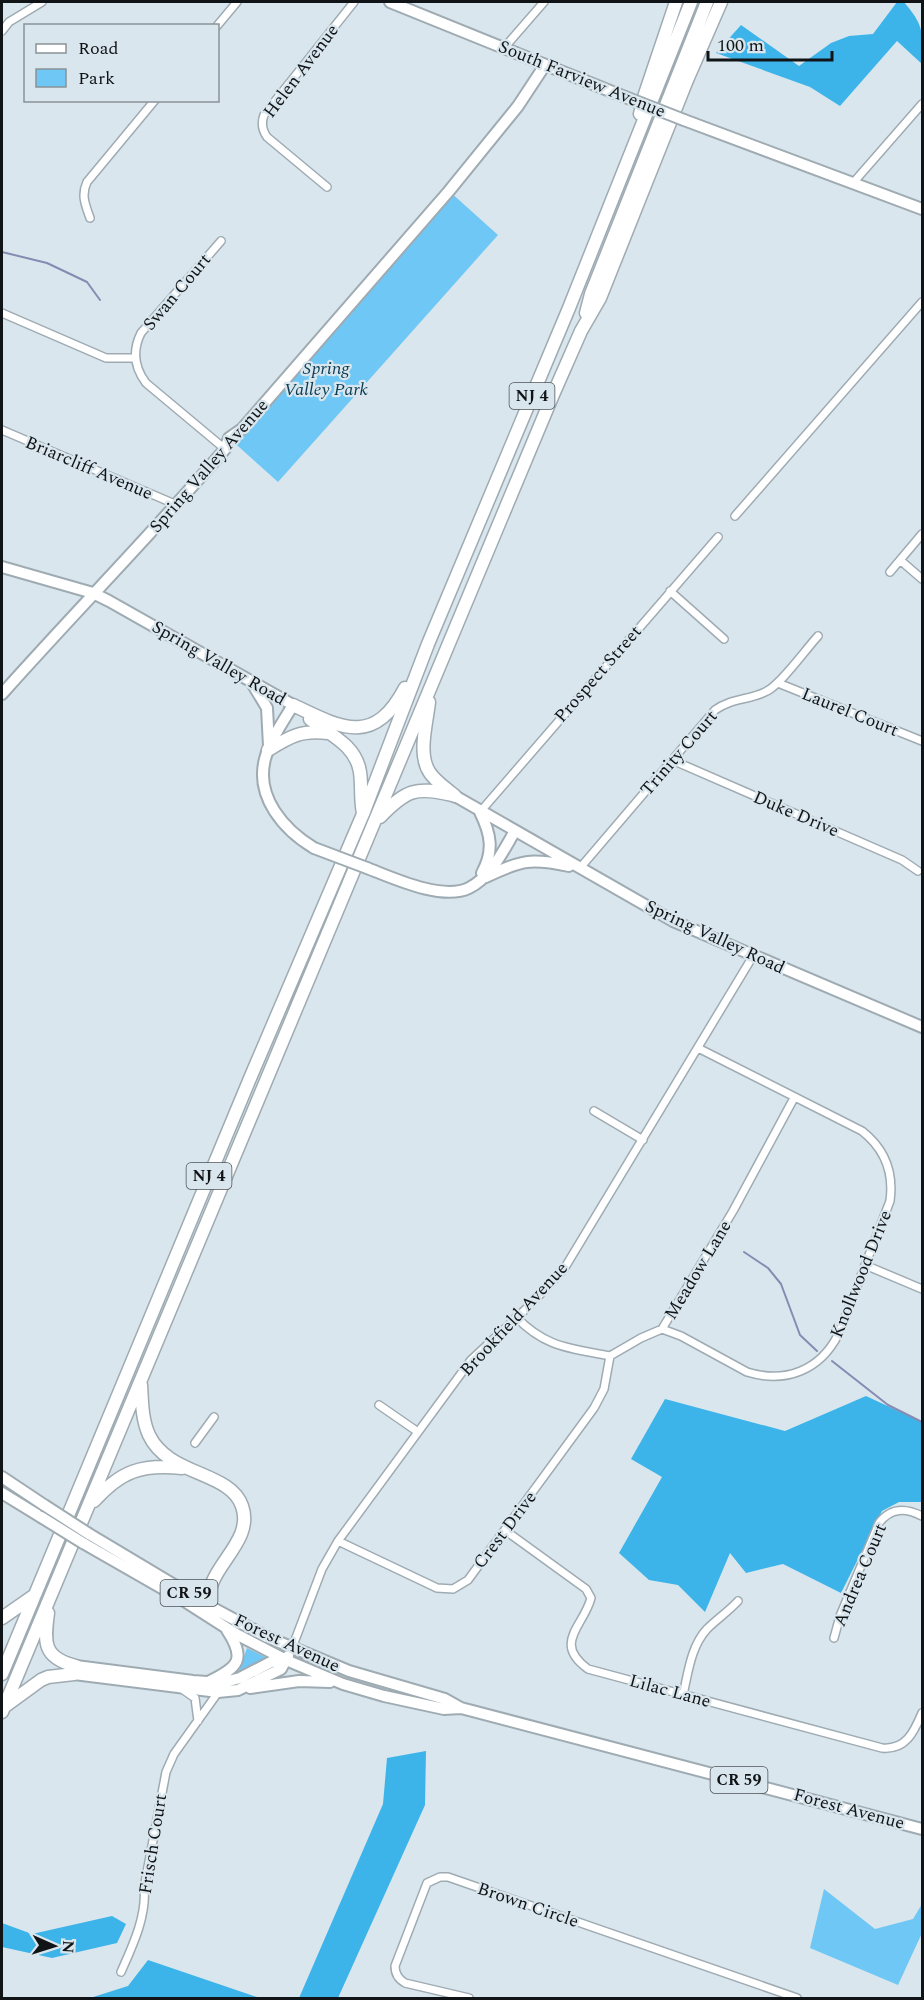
<svg xmlns="http://www.w3.org/2000/svg" width="924" height="2000" viewBox="0 0 924 2000" font-family="Spectral,serif">
  <rect width="100%" height="100%" fill="#d9e6ed"/>
  <path fill="#6ec7f4" d="M449 191 498 235 278 482 229 438Z
    M247 1648 267 1658 241 1673 239 1671Z
    M824 1889 875 1929 913 1919 922 1904V1933L898 1985 810 1948Z"/>
  <path fill="#3cb4e9" d="M897 2H904C924 26 923 31 922 64L897 41 840 106 810 87 716 53 741 25 799 66 831 43 849 36 873 34Z
    M866 1396 922 1422V1502H899L882 1511 841 1593 783 1564 746 1573 730 1553 705 1612 678 1585 649 1580 619 1553 662 1477 631 1459 665 1399 785 1431Z
    M426 1751 425 1805 338 1998H299L383 1804 387 1758Z
    M112 1916 126 1924 117 1943 52 1958 2 1947V1923L32 1934Z
    M148 1960 260 1998H90L128 1986Z"/>
  <g fill="none" stroke-linecap="round" stroke-linejoin="round">
    <path stroke="#868bb2" stroke-width="2" d="M2 252 47 263 87 282 100 300
      M744 1252 768 1268 781 1284 800 1335 817 1351
      M832 1361 888 1405 922 1422"/>
    <g stroke="#9fabb2" stroke-width="10">
      <path id="street" d="M217 26 237 2
        M2 31 9 22 42 2
        M504 48 544 2
        M853 183 922 104
        M327 187 267 137C262 130 261 123 264 115L354 2
        M90 218C85 204 81 195 87 182L155 100
        M221 241 141 333C132 351 134 367 146 383L225 449
        M2 313 106 358H135
        M2 430 177 505
        M735 516 922 302
        M900 560 922 579
        M890 572 922 534
        M670 591 724 639
        M778 683 922 741
        M672 760 902 860 918 871
        M480 812 718 537
        M580 868 715 710C731 698 751 700 767 691 781 684 806 649 818 636
        M594 1111 643 1140
        M865 1265 922 1289
        M516 1317C546 1348 570 1348 610 1356L641 1338 662 1329 733 1211 794 1098
        M662 1329 681 1336 747 1372C786 1384 820 1370 838 1335L890 1201C894 1172 885 1149 862 1131L698 1048
        M379 1405 418 1432
        M195 1443 214 1417
        M506 1531 586 1589 591 1598C584 1626 552 1643 588 1669L882 1748C906 1750 914 1732 922 1713
        M338 1541 437 1588 453 1589 468 1580 594 1408 604 1389 610 1356
        M834 1638 840 1616 879 1523C891 1507 906 1508 922 1516
        M292 1648 322 1569 338 1541 471 1360 528 1307 564 1269 753 956
        M182 1689 195 1698 198 1721
        M683 1695C688 1673 691 1646 707 1629 717 1619 729 1611 738 1601
        M121 1972C132 1947 147 1916 144 1888L166 1772 174 1754 219 1691
        M469 1998 405 1983C398 1979 395 1974 395 1966L427 1883 440 1877H448L797 1998"/>
    </g>
    <g stroke="#9fabb2" stroke-width="14">
      <path id="secondary" d="M390 2 615 93
        M684 120 922 209
        M2 567 93 593 109 601 293 705C283 722 270 740 265 759 255 797 284 830 314 848
        M252 683 267 708 269 746
        M2 694C75 612 153 533 225 449L229 438 242 429 449 191 518 106 545 65
        M455 796 673 921 922 1027
        M480 812C491 834 494 851 482 873
        M367 868C393 878 442 901 469 888 491 877 503 851 515 831
        M486 877C521 860 531 858 569 866"/>
    </g>
    <g stroke="#9fabb2" stroke-width="14">
      <path id="primary" d="M2 1477 44 1505
        M2 1493 41 1517
        M89 1534 211 1607 267 1637 349 1671 445 1699 461 1708 922 1829
        M83 1543 186 1602 236 1634 286 1660 343 1684 384 1696 444 1709 461 1708
        M76 1666 193 1681 221 1683 240 1678 271 1662 285 1660
        M74 1674 218 1692 238 1690 281 1669 288 1656
        M210 1681C239 1667 246 1659 227 1630
        M250 1688 299 1681 330 1682"/>
    </g>
    <g stroke="#9fabb2" stroke-width="15">
      <path id="highway" d="M640 114 645 94 676 2
        M586 313 591 294 707 2
        M429 702C427 722 417 755 430 773 436 782 447 789 455 796
        M293 705C341 728 374 747 405 688
        M310 719C329 734 356 745 360 772 362 786 360 799 363 813
        M268 750C291 736 301 730 328 733
        M380 817C406 790 416 786 452 795
        M141 1385C142 1402 142 1420 149 1435 168 1476 230 1471 242 1506 256 1545 199 1571 211 1607
        M94 1501C121 1471 141 1464 182 1468
        M183 1589H197L211 1586
        M48 1613C44 1643 43 1658 76 1666
        M2 1618 35 1595
        M2 1674 251 1076 363 814 428 644 569 308 691 2
        M4 1707 41 1680 48 1677 74 1674
        M2 1712 552 397 581 331 600 298 687 80 721 2"/>
    </g>
    <use href="#street" stroke="#fff" stroke-width="7"/>
    <use href="#secondary" stroke="#fff" stroke-width="10"/>
    <use href="#primary" stroke="#fff" stroke-width="10"/>
    <use href="#highway" stroke="#fff" stroke-width="12"/>
    <g stroke="#9fabb2" stroke-width="14" stroke-linecap="butt">
      <path id="secondary-bridge" d="M615 93 684 120
        M314 848 367 868"/>
    </g>
    <g stroke="#9fabb2" stroke-width="14" stroke-linecap="butt">
      <path id="primary-bridge" d="M44 1505 89 1534
        M41 1517 83 1543"/>
    </g>
    <use href="#secondary-bridge" stroke="#fff" stroke-width="10"/>
    <use href="#primary-bridge" stroke="#fff" stroke-width="10"/>
  </g>
  <g text-anchor="middle" dominant-baseline="central" stroke-width="4.5" stroke-linejoin="round" paint-order="stroke">
    <g fill="#d9e6ed" stroke="#4c5357" stroke-width="1.5">
      <rect x="509.5" y="383" width="45" height="26" rx="4.5"/>
      <rect x="186.5" y="1163" width="45" height="26" rx="4.5"/>
      <rect x="160.5" y="1580" width="57" height="26" rx="4.5"/>
      <rect x="710.5" y="1767" width="57" height="26" rx="4.5"/>
    </g>
    <g font-size="16" font-weight="bold" fill="#101417">
      <text x="532" y="396">NJ 4</text>
      <text x="209" y="1176">NJ 4</text>
      <text x="189" y="1593">CR 59</text>
      <text x="739" y="1780">CR 59</text>
    </g>
    <g font-size="18" fill="#101417" stroke="#d9e6ed">
      <text transform="translate(301 71) rotate(-53)">Helen Avenue</text>
      <text transform="translate(582 79) rotate(22)">South Farview Avenue</text>
      <text transform="translate(177 292) rotate(-50)">Swan Court</text>
      <text transform="translate(209 466) rotate(-49)">Spring Valley Avenue</text>
      <text transform="translate(89 468) rotate(23)">Briarcliff Avenue</text>
      <text transform="translate(219 663) rotate(30)">Spring Valley Road</text>
      <text transform="translate(598 674) rotate(-49)">Prospect Street</text>
      <text transform="translate(850 712) rotate(22)">Laurel Court</text>
      <text transform="translate(679 753) rotate(-49)">Trinity Court</text>
      <text transform="translate(796 814) rotate(23)">Duke Drive</text>
      <text transform="translate(715 937) rotate(25)">Spring Valley Road</text>
      <text transform="translate(698 1270) rotate(-59)">Meadow Lane</text>
      <text transform="translate(861 1274) rotate(-68)">Knollwood Drive</text>
      <text transform="translate(514 1319) rotate(-47)">Brookfield Avenue</text>
      <text transform="translate(505 1530) rotate(-53)">Crest Drive</text>
      <text transform="translate(860 1575) rotate(-67)">Andrea Court</text>
      <text transform="translate(287 1643) rotate(25)">Forest Avenue</text>
      <text transform="translate(670 1691) rotate(15)">Lilac Lane</text>
      <text transform="translate(849 1809) rotate(15)">Forest Avenue</text>
      <text transform="translate(153 1844) rotate(-81)">Frisch Court</text>
      <text transform="translate(528 1905) rotate(19)">Brown Circle</text>
    </g>
    <g font-size="18" font-style="italic" fill="#093c52" stroke="#d9e6ed">
      <text x="326" y="368">Spring<tspan x="326" dy="21">Valley Park</tspan></text>
    </g>
  </g>
  <rect width="924" height="2000" fill="none" stroke="#101417" stroke-width="6"/>
  <rect x="24" y="24" width="195" height="78" fill="#d9e6ed" stroke="#899297" stroke-width="1.5"/>
  <rect x="36" y="44" width="30" height="9" fill="#ffffff" stroke="#899297" stroke-width="1.5"/>
  <text x="78" y="54" font-size="18" fill="#101417">Road</text>
  <rect x="36" y="69" width="30" height="18" fill="#6ec7f4" stroke="#899297" stroke-width="1.5"/>
  <text x="78" y="84" font-size="18" fill="#101417">Park</text>
  <g transform="translate(54 1946) rotate(93)" stroke="#d9e6ed" stroke-width="4.5" paint-order="stroke">
  <path d="M0-4.5L10 22L0 15L-10 22Z" fill="#101417"/>
  <text y="-9" font-size="16" font-weight="bold" text-anchor="middle" fill="#101417">N</text>
  </g>
  <path d="M708 51v9h124v-9" fill="none" stroke="#101417" stroke-width="3"/>
  <text x="717" y="51" font-size="18" fill="#101417" stroke="#d9e6ed" stroke-width="4.5" paint-order="stroke">100 m</text>
</svg>
